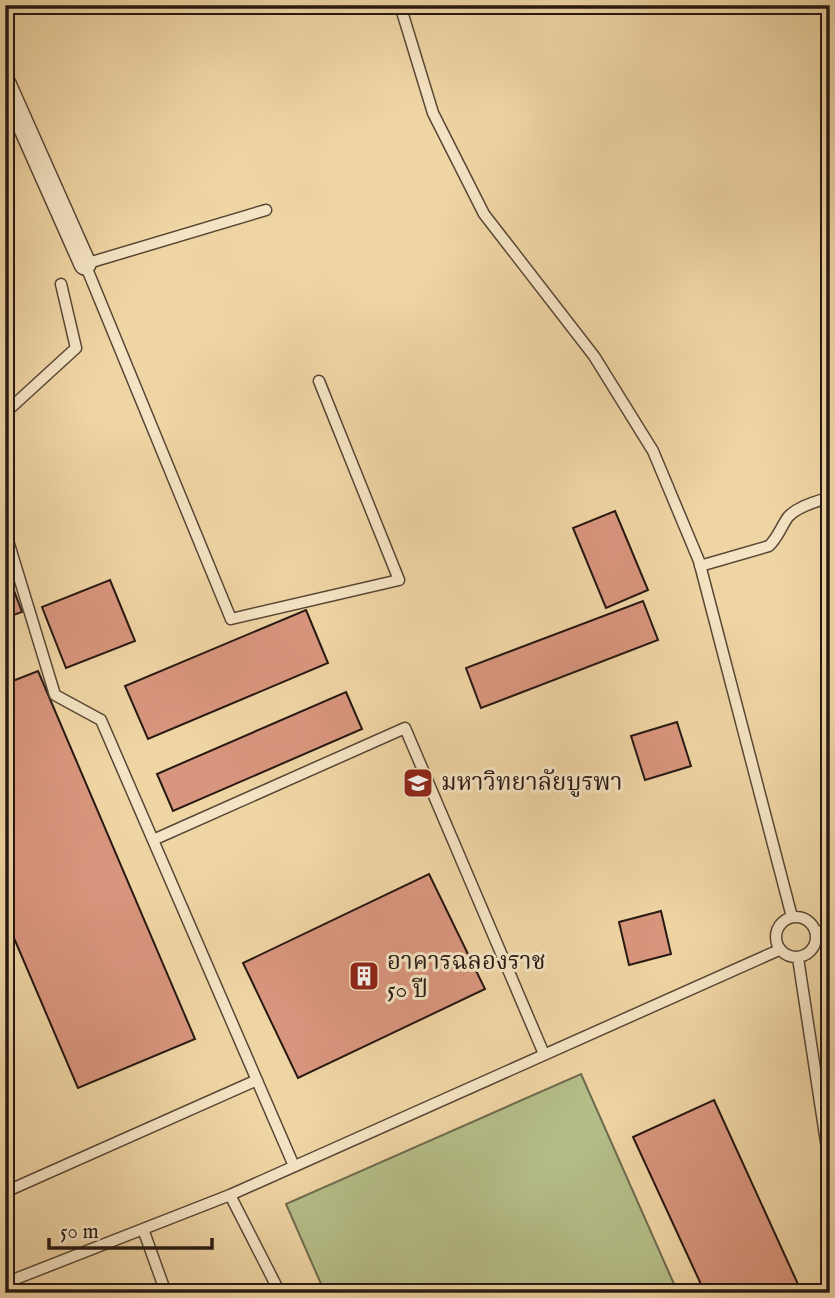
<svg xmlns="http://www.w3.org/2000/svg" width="835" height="1298" viewBox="0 0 835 1298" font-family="'IM FELL English','Noto Serif Thai',serif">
  <rect width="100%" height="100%" fill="#f0d5a4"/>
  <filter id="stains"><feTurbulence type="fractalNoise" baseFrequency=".00286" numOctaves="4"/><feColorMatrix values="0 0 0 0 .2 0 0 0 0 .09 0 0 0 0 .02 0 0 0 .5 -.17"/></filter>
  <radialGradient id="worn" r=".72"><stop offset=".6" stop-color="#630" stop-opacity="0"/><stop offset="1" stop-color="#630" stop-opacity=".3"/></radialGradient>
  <path fill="#b5be89" stroke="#6e6b4e" stroke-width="2" d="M581 1074 678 1293H325L286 1204Z"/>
  <path fill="#d9967e" stroke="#261812" stroke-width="2" d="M615 511 648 590 606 608 573 528Z
    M10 580 22 612 5 618V581Z
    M110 580 135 641 66 668 42 607Z
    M643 601 658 640 481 708 466 668Z
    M306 610 328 663 148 739 125 686Z
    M38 671 195 1039 78 1088 5 917V684Z
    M346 692 362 729 173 811 157 774Z
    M677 722 691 766 645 780 631 736Z
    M429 874 485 989 298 1078 243 963Z
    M661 911 671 954 629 965 619 922Z
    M714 1100 802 1293H705L633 1137Z"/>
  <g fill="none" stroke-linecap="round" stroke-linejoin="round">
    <g stroke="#584736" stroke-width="13">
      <path id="service" d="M400 5 433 113 484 214 594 356 653 451 699 561 792 917
        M266 210 85 264 231 619 399 580 319 381
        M5 413 76 348 61 284
        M5 531 55 695 101 720 294 1166
        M700 566 769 546C778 537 781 527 788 517 798 506 816 502 830 497
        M153 840 405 728 544 1054
        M776 937a20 20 0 1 1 40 0a20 20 0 1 1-40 0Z
        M816 933 830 928
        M798 958 830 1168
        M5 1192 257 1080
        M230 1195 280 1293
        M143 1229 166 1293
        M5 1283 230 1195 779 950"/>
    </g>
    <g stroke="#584736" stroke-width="24">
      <path id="minor" d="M5 84 85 264"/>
    </g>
    <use href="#service" stroke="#f5e4c4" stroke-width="10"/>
    <use href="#minor" stroke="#f5e4c4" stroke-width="21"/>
  </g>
  <defs>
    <g id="university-square" transform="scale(1.575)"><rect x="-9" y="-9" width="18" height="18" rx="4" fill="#8f2418" stroke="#f5e4c4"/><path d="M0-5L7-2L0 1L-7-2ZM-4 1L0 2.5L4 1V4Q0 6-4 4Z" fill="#fff"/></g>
    <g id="building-square" transform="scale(1.575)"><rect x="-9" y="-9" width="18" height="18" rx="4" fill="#8f2418" stroke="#f5e4c4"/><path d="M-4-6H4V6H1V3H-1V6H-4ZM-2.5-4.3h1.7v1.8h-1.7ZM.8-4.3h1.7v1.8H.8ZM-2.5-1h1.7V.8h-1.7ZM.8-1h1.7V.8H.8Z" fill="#fff"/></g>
  </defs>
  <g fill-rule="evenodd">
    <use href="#university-square" x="418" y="783"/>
    <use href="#building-square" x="364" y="976"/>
  </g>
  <g text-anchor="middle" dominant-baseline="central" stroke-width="6" stroke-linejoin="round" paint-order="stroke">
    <g font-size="24" fill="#261812" stroke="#f5e4c4" text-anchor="start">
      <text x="441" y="783">มหาวิทยาลัยบูรพา</text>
      <text x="387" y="962">อาคารฉลองราช<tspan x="387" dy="28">50 ปี</tspan></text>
    </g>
  </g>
  <rect width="835" height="1298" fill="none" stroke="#f0d5a4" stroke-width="28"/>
  <rect x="7" y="7" width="821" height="1284" fill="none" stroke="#261812" stroke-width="3.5"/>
  <rect x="14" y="14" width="807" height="1270" fill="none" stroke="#261812" stroke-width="2"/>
  <path d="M49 1238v10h163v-10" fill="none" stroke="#261812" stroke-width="3.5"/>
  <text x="60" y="1238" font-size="21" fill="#261812" stroke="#f5e4c4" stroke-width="5" paint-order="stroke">50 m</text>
  <rect width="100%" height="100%" filter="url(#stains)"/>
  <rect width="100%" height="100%" fill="url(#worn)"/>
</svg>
